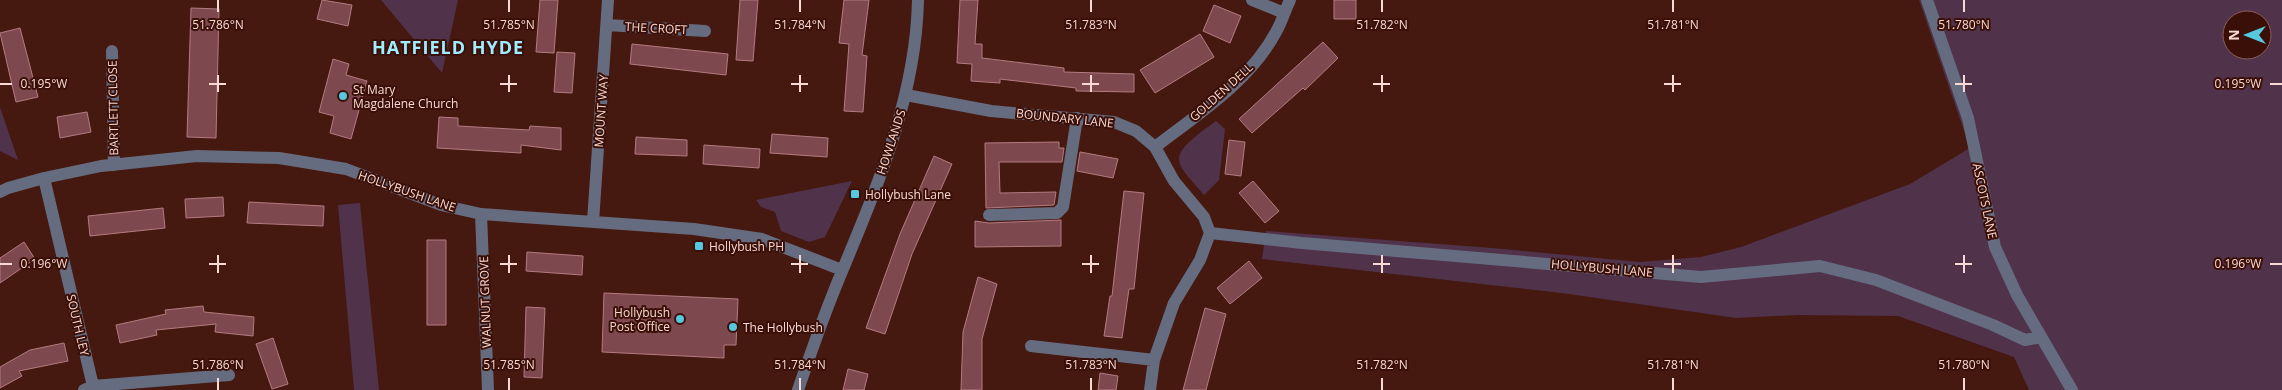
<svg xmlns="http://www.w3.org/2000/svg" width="2282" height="390" viewBox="0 0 2282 390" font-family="'Open Sans',sans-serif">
  <rect width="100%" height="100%" fill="#451910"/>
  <path fill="#50324b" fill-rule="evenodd" d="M381 0H458L442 73Z
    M1919 0H2282V390H2029L2014 357 1898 316 1798 315 1736 318 1562 293 1262 259 1266 231 1492 248 1640 262 1701 257 1741 247 1910 184 1970 148ZM2232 20H2262V50H2232Z
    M0 107 18 160 0 151Z
    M1216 121 1225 129 1219 180 1204 195C1198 187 1179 169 1179 160 1178 146 1206 129 1216 121Z
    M852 181 825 237 809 242 781 231 775 212 761 207 756 200Z
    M360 203 379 390H354L338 205Z"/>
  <path fill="#7d494f" stroke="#b37b81" d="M322 0 352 5 348 26 317 19Z
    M540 0H558L554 53 536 52Z
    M740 0H758L753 61 736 60Z
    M844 0H869L862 55 867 56 863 112 844 111 849 44 839 43Z
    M960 0H978L975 44H982V58L1064 68V72L1134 74V92L1076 91V88L1000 79V83L971 81 972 64 957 63Z
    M1334 0H1356V19H1334Z
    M1214 5 1241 16 1230 43 1203 31Z
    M191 8 219 9 216 138 187 137Z
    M20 28 38 97 16 102 0 33Z
    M1200 34 1214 57 1155 93 1140 70Z
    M1323 42 1338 58 1305 90 1303 88 1252 133 1239 119Z
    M632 44 728 54 726 75 630 64Z
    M557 52 575 53 572 93 554 92Z
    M333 59 349 64 346 75 367 81 351 139 330 133 334 116 319 112Z
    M87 112 91 132 60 138 57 117Z
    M439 117 458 118V126L529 130 530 126 561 128V150L521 145V153L437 148Z
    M772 134 828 138 827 157 770 153Z
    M636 137 687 140V156L635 154Z
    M1229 140 1245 142 1241 176 1225 174Z
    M1059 142V148H1064L1062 162H999L1000 193 1056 192 1054 205 986 208 985 143Z
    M704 145 760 149 759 168 703 164Z
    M1080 152 1118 159 1113 178 1077 171Z
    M934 156 952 164 912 254 885 334 866 328 900 234Z
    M1253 181 1279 211 1265 223 1239 193Z
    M1124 191 1144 193 1134 289H1129L1122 338 1104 336 1110 296H1112Z
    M223 197 224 216 186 218 185 199Z
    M249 202 324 206 323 226 247 223Z
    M163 208 165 228 90 236 88 216Z
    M1061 220V246L975 247V221L989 223Z
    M427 240H446V325H427Z
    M24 242 35 259 0 283V258Z
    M527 252 583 256 582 275 526 271Z
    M1249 261 1262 278 1230 304 1217 288Z
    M978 277 997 284 982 339V390H961L963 332Z
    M604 293 738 299 736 345H724V358L602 352Z
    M203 306 204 312 254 317 253 336 215 332 216 324 156 330 157 335 120 343 116 325 166 314 165 310Z
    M526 307 545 308 542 378 524 377Z
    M1205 308 1226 314 1218 344 1206 390H1183Z
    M273 338 288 384 272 389 256 344Z
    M64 343 68 361 19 371 22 376 0 388V367L30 350Z
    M848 369 868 374 864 390H843Z
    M1100 373 1118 376 1116 390H1098Z"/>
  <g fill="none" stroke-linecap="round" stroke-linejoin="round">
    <path stroke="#666c7f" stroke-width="12" d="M1252 0 1284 13
      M1927 0 1968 118 1995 247 2017 295 2072 390
      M607 25 705 31
      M112 51 114 165
      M906 95 991 111 1114 122 1136 131 1155 147 1174 181 1204 217 1210 233 1200 260 1174 303 1154 360 1150 390
      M1155 147C1198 114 1250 81 1276 32 1282 22 1285 10 1290 0
      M44 178 93 386
      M0 192 8 188 44 178 101 166 197 156 279 158 346 169 441 205 481 214 694 229 762 239 842 270
      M481 214 488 390
      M989 215 1057 213 1063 207 1077 118
      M593 222 608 0
      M1210 233 1302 243 1701 277 1820 266 1876 280 1993 325 2025 340 2041 337
      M1031 346 1154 360
      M84 390 93 386 229 375
      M798 390C812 349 826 309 843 269 879 182 916 95 918 0"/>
  </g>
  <path fill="none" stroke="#f8d9d3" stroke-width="2" d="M218 0V12M509 0V12M800 0V12M1091 0V12M1382 0V12M1673 0V12M1964 0V12M218 75V92M509 75V92M800 75V92M1091 75V92M1382 75V92M1673 75V92M1964 75V92M0 84H12M209 84H226M500 84H517M791 84H808M1082 84H1099M1373 84H1390M1664 84H1681M1955 84H1972M2270 84H2282M218 255V273M509 255V273M800 255V273M1091 255V273M1382 255V273M1673 255V273M1964 255V273M0 264H12M209 264H226M500 264H517M791 264H808M1082 264H1099M1373 264H1390M1664 264H1681M1955 264H1972M2270 264H2282M218 378V390M509 378V390M800 378V390M1091 378V390M1382 378V390M1673 378V390M1964 378V390"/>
  <g fill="#56c9e0" stroke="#3a0f07" stroke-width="2">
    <circle cx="343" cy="96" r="5"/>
    <rect x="850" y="189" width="10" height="10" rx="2.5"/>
    <rect x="694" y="241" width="10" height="10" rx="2.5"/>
    <circle cx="680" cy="319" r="5"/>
    <circle cx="733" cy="327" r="5"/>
  </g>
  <g text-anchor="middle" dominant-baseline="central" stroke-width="4" stroke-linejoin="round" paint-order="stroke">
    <g font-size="12" fill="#f8d9d3" stroke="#3a0f07">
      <text transform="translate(656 28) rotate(3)">THE CROFT</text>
      <text transform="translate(1221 92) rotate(-42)">GOLDEN DELL</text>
      <text transform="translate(113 108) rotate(-91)">BARTLETT CLOSE</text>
      <text transform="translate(601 111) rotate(-86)">MOUNT WAY</text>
      <text transform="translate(1065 118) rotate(6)">BOUNDARY LANE</text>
      <text transform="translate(891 142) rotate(-72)">HOWLANDS</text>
      <text transform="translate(407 191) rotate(19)">HOLLYBUSH LANE</text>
      <text transform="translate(1985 201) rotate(78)">ASCOTS LANE</text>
      <text transform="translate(1602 268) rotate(5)">HOLLYBUSH LANE</text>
      <text transform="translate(485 302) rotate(-92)">WALNUT GROVE</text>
      <text transform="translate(78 325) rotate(77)">SOUTH LEY</text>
    </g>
    <g font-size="12" fill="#f8d9d3" stroke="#3a0f07" text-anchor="start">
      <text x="353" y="89">St Mary<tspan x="353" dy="14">Magdalene Church</tspan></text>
      <text x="865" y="194">Hollybush Lane</text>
      <text x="709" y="246">Hollybush PH</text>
      <text x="670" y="312" text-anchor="end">Hollybush<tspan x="670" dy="14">Post Office</tspan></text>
      <text x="743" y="327">The Hollybush</text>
    </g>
    <g font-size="18" font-weight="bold" letter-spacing="1" fill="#9fedfe" stroke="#3a0f07">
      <text x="448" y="47">HATFIELD HYDE</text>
    </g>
  </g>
  <g font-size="12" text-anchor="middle" fill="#f8d9d3" stroke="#3a0f07" stroke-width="4" stroke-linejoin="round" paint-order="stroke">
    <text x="218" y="29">51.786°N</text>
    <text x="509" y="29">51.785°N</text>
    <text x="800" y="29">51.784°N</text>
    <text x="1091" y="29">51.783°N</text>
    <text x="1382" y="29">51.782°N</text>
    <text x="1673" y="29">51.781°N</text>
    <text x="1964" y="29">51.780°N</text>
    <text x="2238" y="88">0.195°W</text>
    <text x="44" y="88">0.195°W</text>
    <text x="2238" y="268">0.196°W</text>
    <text x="44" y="268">0.196°W</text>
    <text x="218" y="369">51.786°N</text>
    <text x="509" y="369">51.785°N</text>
    <text x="800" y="369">51.784°N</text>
    <text x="1091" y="369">51.783°N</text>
    <text x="1382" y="369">51.782°N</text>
    <text x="1673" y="369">51.781°N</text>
    <text x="1964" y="369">51.780°N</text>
  </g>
  <g transform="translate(2247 35) rotate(270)"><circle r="24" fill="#3a0f07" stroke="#866059"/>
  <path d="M0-4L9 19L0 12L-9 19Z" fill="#56c9e0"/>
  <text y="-8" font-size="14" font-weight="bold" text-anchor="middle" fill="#f8d9d3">N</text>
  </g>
</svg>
